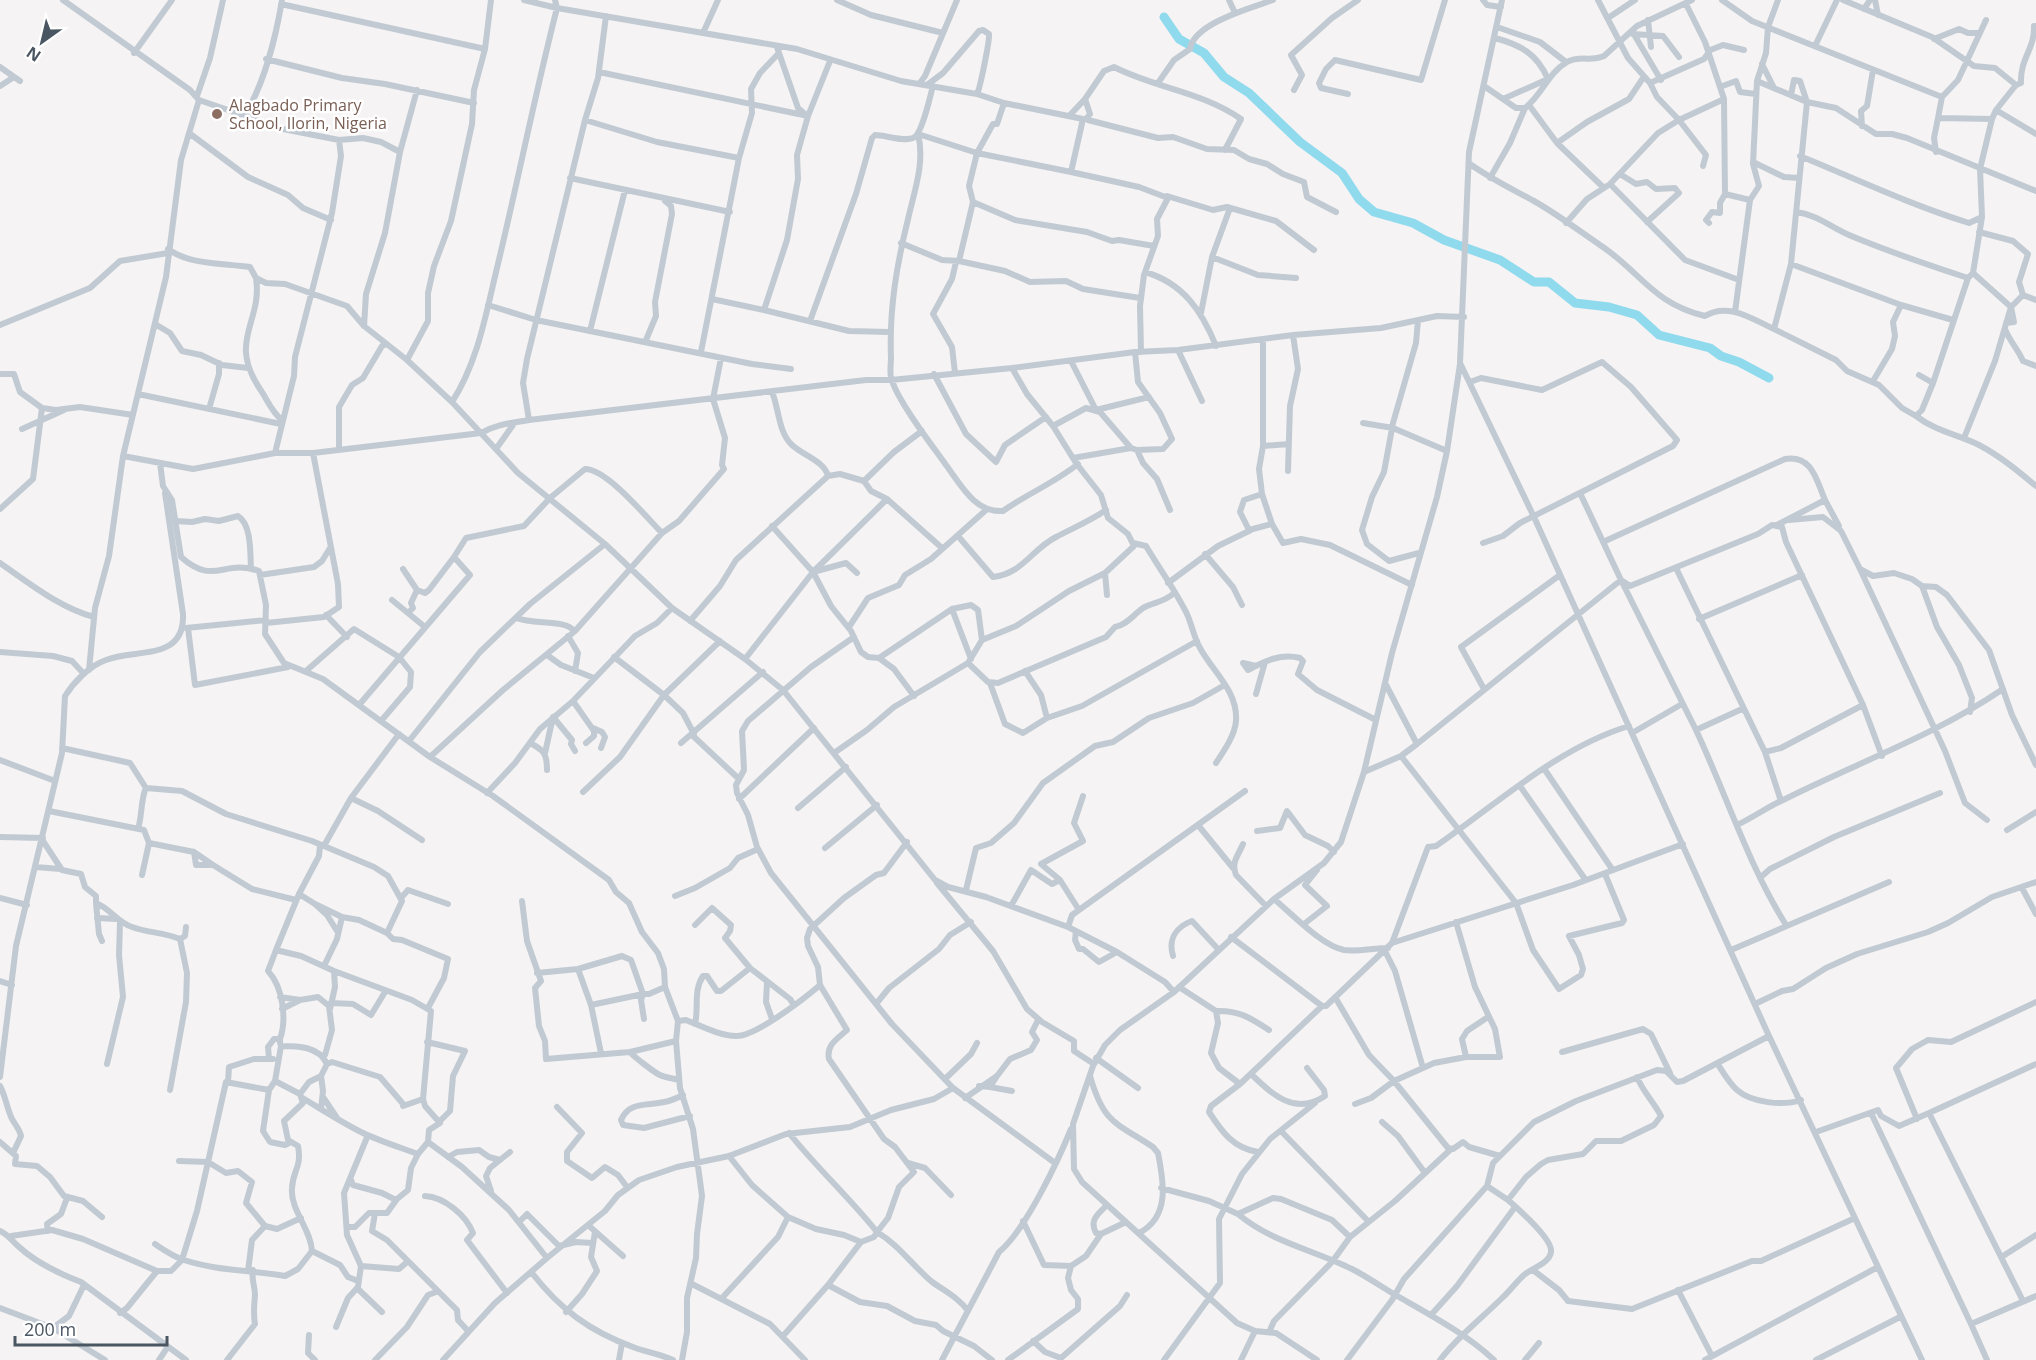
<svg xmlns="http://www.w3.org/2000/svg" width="2036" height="1360" viewBox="0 0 2036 1360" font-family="'Open Sans',sans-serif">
  <rect width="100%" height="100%" fill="#f5f3f3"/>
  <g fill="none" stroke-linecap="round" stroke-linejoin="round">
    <path stroke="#90daee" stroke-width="9" d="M1164 17 1179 39 1204 53 1224 77 1249 93 1300 142 1342 173 1359 199 1374 212 1413 223 1444 240 1500 260 1534 282H1549L1575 303 1609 307 1637 315 1659 335 1710 348 1721 356 1739 362 1769 378"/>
    <path stroke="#c1cad2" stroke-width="6" d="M63 0 190 90 199 100 181 160 166 277 123 456 193 469 275 453H313L481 433C496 424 512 423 529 420L866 380H891L1012 368 1135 352 1178 350 1293 335 1381 328 1437 316 1464 317
      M524 0 557 8 797 49 901 81 977 94 1004 103 1083 119 1071 172 1139 187 1168 198 1157 219 1158 236 1144 275 1140 306 1141 352
      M837 0 871 15 943 33
      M1229 0 1235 13
      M1483 0 1487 5 1501 7
      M1502 0 1469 152 1460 363 1534 517 1769 1036 1922 1360
      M1598 0 1628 58 1650 83 1657 97 1679 120 1658 133 1610 184 1685 260 1739 280
      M1722 0 1752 21 1942 97 1938 118 1992 119 1996 110 2036 134
      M1843 0 1932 37 1974 66 1995 68 2016 85
      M1875 0 1878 15
      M281 4 485 49
      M1686 4 1705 42 1724 99
      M1864 9 1870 0
      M1608 18 1635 0
      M1648 20 1651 47
      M1497 27 1540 42 1566 62
      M1632 31 1661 80
      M703 33 718 0
      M1633 34 1663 36 1679 57
      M1495 38C1521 45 1537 54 1548 79L1503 99
      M1934 39 1959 29 1968 33H1980
      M1815 46 1837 0
      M1708 51 1723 45 1744 50
      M134 53 172 0
      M779 53 798 108 805 114
      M266 59 342 78 385 84 474 103
      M830 61 808 116 797 155 798 179 787 240 764 310 849 331 889 332
      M1762 64 1774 88
      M0 67 20 81
      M599 72 808 116
      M1757 81 1766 53 1768 27 1778 0
      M1158 83 1174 60 1190 49C1194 23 1251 8 1273 0
      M1650 83 1704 59 1709 52
      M919 84 925 76 957 0
      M927 85 943 73 979 31 983 30 989 34C990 39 980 89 977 94
      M0 86 14 77
      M1484 86 1516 108H1525C1542 95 1548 73 1567 62 1579 55 1591 62 1604 56L1637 26 1692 0
      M1720 87 1736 81 1740 92 1756 94
      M1294 90 1302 75 1291 55 1332 18 1358 0
      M1348 94 1321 88 1319 83 1326 69 1335 60 1421 80 1445 0
      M1791 95 1794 80 1800 81 1807 102 1836 108 1876 134H1892L1907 138 2036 191
      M197 96 210 58 223 0
      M1942 97 1958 80 1986 20
      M199 100 283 129 339 140 363 138 381 142 400 152 385 233 366 294 364 326
      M1529 105 1557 143 1604 188
      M1996 110 2016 85 2021 83C2020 58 2035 49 2034 26H2036
      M1070 115 1085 99
      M244 116C264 85 276 36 282 0
      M1086 119 1090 114 1085 99 1104 71 1114 67C1155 88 1203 92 1241 119L1225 150
      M585 120 657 142 739 158
      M1088 120 1158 138 1173 137 1207 149 1234 150 1249 159 1267 164 1283 174 1304 182 1307 197 1336 212
      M1862 126 1861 111 1867 106 1873 70
      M189 133 248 177 288 195 303 208 331 220
      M918 134C925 161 915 189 909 215 897 263 889 308 891 358 891 365 889 375 892 381 900 404 931 444 946 465 961 485 975 513 1003 511 1027 494 1054 483 1078 464
      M918 134 977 153 1071 172
      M1557 143 1587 122 1629 99 1643 78
      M400 152 417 90
      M1936 152 1934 138 1938 118
      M1800 156C1856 179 1911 205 1969 223L1982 217 1980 169 1992 119
      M1753 162 1784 177 1799 178
      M1470 164C1491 179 1512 189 1534 201 1557 214 1578 230 1600 245 1641 272 1652 303 1705 316 1728 302 1752 319 1774 329
      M1703 166 1706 155 1679 120 1724 99 1725 194 1750 200
      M1620 174 1636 184 1647 182 1656 189 1675 188 1679 193 1647 222
      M570 178 730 212
      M1490 178 1510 143 1525 108
      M1167 196 1213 210 1227 207 1276 221 1314 250
      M973 202 1015 220 1087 232 1112 241 1119 240 1154 246
      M1797 212C1817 215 1831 227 1849 235 1887 251 1928 265 1968 278L1973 273 1982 217
      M1566 223 1587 199 1607 186
      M1709 223 1706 220 1712 212 1720 213V203L1725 194
      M1979 232 2013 241 2028 254 2019 282 2023 295 2036 300
      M901 243 942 260 959 261 973 202 969 186 977 153 993 124H997L1004 103
      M168 249C189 265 223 263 250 267L256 278 266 283 285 284 347 306 364 326 407 360 452 402 518 473 605 544 672 608 745 659 783 690 935 880 948 887 986 897 1068 927 1117 952 1165 982 1174 992
      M1212 257 1258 275 1296 278
      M959 261 1005 271 1030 282 1066 281 1083 289 1140 298
      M1791 264 1901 305 1953 320
      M1145 272C1183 283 1202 311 1216 346
      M256 278C263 322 227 340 260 389 267 399 272 413 282 420
      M712 299 764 310
      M488 305 536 320 752 364 791 369
      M1735 312 1750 200 1759 186 1753 164 1757 81 1807 102 1791 264 1774 329 1836 360 1847 371 1879 385 1902 408 1916 416 1922 410 1933 383
      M1201 313 1212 257 1230 208
      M1418 320 1416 343 1393 423 1384 472 1372 497 1362 530 1367 544 1389 561 1419 553
      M810 321 856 194 872 138 875 135C885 135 904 142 913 138 922 135 930 96 933 86
      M2006 323 2014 322 2011 307 2023 295
      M155 324 170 333 182 351 201 355 222 365 248 368
      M0 325 90 288 120 261 168 253
      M2005 329C2010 342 2018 349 2023 361L2036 366
      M590 331 625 190
      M1263 339V446L1259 469 1262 494 1244 500 1240 512 1249 530 1272 524
      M646 340 656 316 655 302 672 214 671 206 665 201
      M1178 350 1202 401
      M701 352 739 158 752 113 751 89 760 73 779 53 777 47
      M1135 352 1138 382 1160 413 1172 439 1163 449 1137 450
      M407 360 428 321V293L434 266 451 221 472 124 474 90 485 49 491 0
      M1071 361 1096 410 1149 397
      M955 373 952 347 933 314 952 279 956 262
      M0 374H14L20 392 42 408 56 410 80 407 133 415
      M934 374 966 434 996 462 1005 445 1046 417
      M1919 375 1933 383 1968 278
      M1873 381 1892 349 1895 336 1893 322 1901 305
      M1470 382 1481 378 1542 390 1602 362 1631 387 1677 440 1673 446 1520 523 1503 536 1483 543
      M772 392C779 408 778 432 792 445 804 456 824 461 828 476
      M138 394 281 424
      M452 402C478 362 486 313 497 268 518 181 535 94 557 8L555 0
      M209 409 219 374V363
      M1916 416C1937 432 1957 434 1979 445 2000 456 2018 471 2036 486
      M529 420 523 383 527 359 585 120 598 78 606 16
      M1363 423 1393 428 1447 451
      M1053 426 1086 408 1100 412 1131 448 1137 450 1143 463 1157 479 1170 510
      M22 429 64 410
      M1964 438 1995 361 2011 307 1973 273
      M1263 446 1289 444
      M339 448V407L352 385 363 378 382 346 387 344
      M496 449 513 425
      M275 453 294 376 295 357 332 213 341 156 339 140
      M1073 458 1131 448
      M160 463 163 486 172 500 181 557C215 587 223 558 259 571L266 605 265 634 284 663 323 679 430 757 493 796 609 880 616 892 629 903 642 932 658 953 664 969 665 987 678 1021 676 1041 680 1088 693 1129 702 1196 697 1234 696 1258 687 1298V1332L682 1360
      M1288 471 1290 406 1298 369 1293 335
      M864 481 894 452 922 431
      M1580 493 1621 580 1630 586 1758 534 1772 525 1782 527 1786 542 1863 705
      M1262 494 1272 524 1283 543 1301 539 1330 545 1412 585
      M1825 500 1839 526
      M0 509 33 479 42 408
      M1789 520 1823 517 1841 531 1860 569 1873 576 1894 573 1912 579 1922 586 1936 587 1947 595 1989 650 2012 715 2036 765
      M175 521 192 522 205 519 219 521 238 516C252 525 250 554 251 568
      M772 526 813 572 831 606 851 631 861 652 868 657 879 658 894 669 914 696
      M958 536 993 577C1022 574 1031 550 1056 537 1073 528 1090 521 1106 510
      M1603 542 1785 459C1812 455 1816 479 1825 500L1777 525
      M1133 543 1146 546C1159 568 1176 591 1187 614 1192 625 1194 638 1200 648 1213 672 1238 691 1236 721 1235 735 1224 751 1216 763
      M1205 554 1233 587 1242 605
      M0 563C29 583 60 608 94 617
      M1676 568 1765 752 1781 748 1863 705 1882 756
      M403 569 417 590
      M1860 569 1945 751 1965 803 1987 820
      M813 572 846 563 857 573
      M1105 573 1107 595
      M260 575 314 567 322 561 330 548
      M1168 583 1218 546 1251 530
      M1922 586 1937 627 1959 665 1972 698 1970 712
      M392 600 425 627
      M408 613 413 608 411 603 417 590 425 593 429 590 454 557
      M326 615 347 637
      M517 618C533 625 566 619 574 631
      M1699 619 1802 575
      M690 621 720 586 736 560 828 476 840 474 864 481 871 491 887 499 942 548
      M266 623 324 617 339 607 338 584 313 453
      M849 627 868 598 899 585 905 575 931 559 986 510
      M186 628 266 620
      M188 628 195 685 288 667
      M568 636 578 653 575 671
      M854 637 811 667 748 721 742 731 744 770 736 785 737 793 748 815 757 847 771 873 892 1024 953 1088
      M0 652 53 656 72 661 84 674
      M547 655 561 665 594 678
      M614 657 664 695 720 641
      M879 658 952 609
      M745 659 813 572 887 499
      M971 659 952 609 971 605 978 610 982 640
      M968 663 982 640 1016 626 1069 591 1105 573 1134 546 1128 534 1108 518 1101 495 1076 463 1053 426 1027 394 1012 368
      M1256 666 1243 663 1248 670C1265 661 1281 653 1300 658L1303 661 1298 674 1317 690 1376 720
      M89 670 95 608 109 556 123 456
      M306 671 354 629 399 657 411 672 410 687 381 721
      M990 683 1005 724 1023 733 1047 718 1041 695 1025 671
      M1385 683 1417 744
      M1484 689 1461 647 1560 575
      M1256 694 1265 662
      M573 701 594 731V736L586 743
      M359 705 470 575 454 557 466 538 524 526 550 498 585 469C607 469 646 517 662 533
      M553 717 572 740 571 744 575 751
      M1047 718 1082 706 1197 641
      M593 728 602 732 605 737 601 748
      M1696 730C1726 794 1748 864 1786 925
      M1632 733 1682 704
      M692 735 739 779
      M409 741 480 652 530 604 605 544
      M530 743C544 750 547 754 547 770
      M681 743 763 672
      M62 748 130 763 146 788
      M1765 752 1781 801
      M545 753 553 717
      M834 753 867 730 894 707 968 663 988 682 998 683 1106 637 1115 627C1127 625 1134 614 1143 608 1154 602 1165 602 1174 593
      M1401 756 1516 903 1533 950 1559 989 1581 975 1583 969 1579 955 1569 936 1622 923 1624 920 1605 874
      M430 757 503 690 575 631 662 533 679 521 724 469 722 465 725 438 713 399 721 358
      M0 760 55 781
      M1545 770 1612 869
      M1364 772 1401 756 1417 744 1621 580 1696 730 1742 709
      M1520 786 1585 879
      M583 792 620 757 664 695 683 713 694 734
      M487 793 515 763 540 729 573 701 635 636 657 623 672 608
      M351 798 378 811 422 840
      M739 799 814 728
      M798 808 846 767
      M49 811 144 830 149 843 194 852
      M1198 825 1233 868
      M1737 825C1752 818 1766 808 1781 801 1856 763 1934 736 2003 689
      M138 829C142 817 141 797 146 788L182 791 226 814 312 841 374 867 388 876 402 901 387 933
      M2007 830 2036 812
      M1257 831 1280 828 1287 811 1305 835 1328 846 1334 852
      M0 837 43 838
      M43 841 62 870 81 874 85 887 96 896V903C111 909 117 922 132 927 148 933 163 932 180 939L187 973 186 1002 170 1090
      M1243 844C1238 856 1231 862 1236 875L1266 906
      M825 848 877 805
      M213 865 194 852 196 865H213L252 889 296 900
      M35 867 61 869
      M142 875 149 843
      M1761 877 1770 869 1834 837 1940 793
      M937 883 993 951 1027 1009 1042 1022 1074 1041V1051L1094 1064
      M2022 888 2036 914
      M966 890 976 848 991 843 1014 823 1043 783 1095 746 1113 742 1149 718 1193 703 1223 686
      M299 894 319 856 320 845 325 844 351 798 399 734
      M675 896 695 888 730 868 738 858 758 849
      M0 898 27 905
      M401 898 408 890 448 904
      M1274 899C1292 914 1322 946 1344 950 1357 952 1374 948 1388 948
      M522 901 527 941 541 981 535 988 539 1026 545 1041 546 1059 630 1052
      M96 903 99 934 102 941
      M1011 906 1031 870 1052 884 1060 880
      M1079 910 1060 880 1041 864 1083 841 1074 823 1083 796
      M97 918 117 919
      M1304 924 1327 906 1305 885 1317 870
      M695 925 712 908 731 925 730 931 725 938 750 968 790 999 794 1005
      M1068 927 1072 915 1245 791
      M337 931 327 915 315 904 342 917
      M1076 931 1075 940 1079 949H1083L1099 962 1117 952
      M1231 937 1322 1006H1326L1392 943 1428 847 1436 846C1497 804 1557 748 1629 726
      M180 939 185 936 186 927
      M1392 943 1573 885 1683 844
      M276 950 299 894 315 904
      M1731 950 1889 882
      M1385 951 1395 971 1423 1068
      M1173 956C1168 939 1176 927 1192 921L1218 949
      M324 966 337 939 342 917 359 920 387 933 393 939 402 940 448 959 444 978 428 1008
      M334 971 412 1000 431 1011 423 1099 403 1106
      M537 973 578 969
      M0 981 12 985
      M767 982 766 1002 772 1019
      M1179 987 1216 1011
      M280 997 300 1000 318 997 329 1006 332 1030 325 1055 322 1056
      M1335 997 1369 1055 1394 1081 1448 1148 1453 1149 1463 1142 1469 1147 1500 1156
      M331 1003 353 1004 371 1015 385 992
      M876 1004 889 988 939 949 950 935 971 922
      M1755 1004 1782 991 1793 989 1826 968 1857 954 1928 932 1948 923 1992 897 2036 882
      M591 1005 578 969 622 956 631 960 643 994 591 1005 601 1053
      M282 1009 300 1000
      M644 1019 641 1000 643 994H649L665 987
      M678 1021 686 1020C701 1026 720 1036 736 1036 755 1037 805 998 820 985
      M695 1024C699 1008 693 991 703 976H707L717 991H721L750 968
      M280 1039C287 1019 283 987 268 971L276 950 301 956 334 971 335 987 330 1009
      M676 1041 630 1052C633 1056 655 1073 660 1075 666 1078 673 1078 679 1080
      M427 1042 465 1051 453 1076 450 1111 439 1122
      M1562 1052 1643 1029 1651 1034 1670 1073
      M1466 1057 1462 1039 1467 1031 1488 1017
      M1096 1058 1138 1088
      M273 1059H269L268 1047 274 1039H280V1043
      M1717 1063C1723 1072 1729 1083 1737 1090 1752 1103 1783 1106 1801 1100
      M107 1064 123 997 119 955 120 922
      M327 1064 332 1062 380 1077 404 1105
      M1251 1074C1273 1095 1295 1116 1325 1096L1324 1090 1307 1068
      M997 1076 1010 1059 1031 1050 1037 1040 1032 1032 1038 1020
      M1090 1076C1104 1124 1115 1122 1153 1147L1158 1153C1164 1183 1170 1217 1139 1233
      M0 1077 16 946 62 753 65 696C74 682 89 666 106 660 135 648 185 662 183 614L165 493
      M945 1079 971 1054 977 1043
      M275 1081 269 1090 263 1131 270 1142 285 1145 291 1142
      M228 1082 229 1067 254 1059H269
      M1240 1084 1219 1068 1211 1053 1218 1023 1216 1011C1238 1010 1251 1018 1269 1030
      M0 1086C5 1095 6 1104 10 1114 12 1122 19 1127 21 1136L13 1153
      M990 1087 1012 1091
      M300 1094 275 1081 281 1046C297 1046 319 1046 327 1064L321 1076
      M683 1095C677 1098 671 1101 664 1102 647 1106 629 1101 621 1120L623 1125 644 1128 690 1116
      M301 1097 303 1103 284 1121 288 1140 298 1146C302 1168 293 1169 292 1188 290 1210 311 1229 312 1251L340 1265 348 1277 358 1281
      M323 1097 337 1118
      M965 1098 997 1076 990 1087 979 1086
      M423 1099 425 1106 440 1123 429 1130 428 1142
      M1355 1104 1371 1098 1394 1081 1434 1063 1466 1057H1500L1495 1029 1475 987 1456 922
      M557 1107 582 1133 567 1152V1161L592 1178 605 1167 618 1175 627 1187
      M321 1109 323 1091 321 1076 309 1082 300 1094 301 1097C321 1109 341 1122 361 1132 379 1141 399 1147 418 1154L428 1142 462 1167 509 1210 547 1258 605 1211 618 1195 639 1180 677 1167 729 1156 786 1134 850 1127 891 1110 934 1099 953 1088 1055 1163
      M1871 1113 1971 1324
      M1929 1113 2036 1064
      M1917 1119 1896 1068 1912 1049 1928 1040 1951 1042 2036 1002
      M1382 1122 1398 1136 1425 1173
      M1281 1131 1368 1221
      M1816 1132 1878 1110 1881 1116 1899 1126 1929 1113 2023 1301
      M789 1133C817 1168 849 1197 877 1232L888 1218 899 1187 914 1172 895 1147 884 1139 829 1059C826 1045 837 1039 847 1030L820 985 818 967 808 946 807 938 810 929 844 898 876 875 884 873 907 842
      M0 1142 16 1156 15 1164 37 1166 50 1177 64 1196 83 1201 102 1217
      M1258 1152C1233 1148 1222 1132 1209 1112L1211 1106 1240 1084 1322 1006
      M729 1156 752 1185 788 1217 816 1229 844 1235 861 1242 874 1237 877 1232C899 1245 912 1265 931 1281 944 1291 958 1297 968 1311
      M448 1157 457 1152 479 1150 489 1157 500 1160
      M179 1161 208 1162 226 1173 238 1171 252 1182 246 1203 265 1226
      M908 1163 925 1168 951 1195
      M351 1180 353 1185 382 1193 396 1200
      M1487 1186 1508 1200 1526 1177 1541 1164 1548 1160 1583 1154 1596 1141H1621L1654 1125 1661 1116C1654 1102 1643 1092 1637 1077
      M1161 1188 1209 1201 1238 1214 1273 1198 1281 1199 1332 1220 1350 1237 1395 1201 1450 1150
      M491 1191 486 1176 490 1168 510 1152
      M425 1196C444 1197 466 1215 473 1233L467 1240 507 1293
      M375 1213 372 1231 387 1240 457 1310 458 1320 468 1331
      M1238 1214C1271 1242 1314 1250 1352 1269 1368 1277 1383 1288 1399 1297 1432 1316 1466 1334 1494 1360
      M520 1221 527 1214 559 1246 576 1242 592 1243
      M1023 1221 1044 1265 1071 1266
      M588 1225 623 1256
      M348 1227H355L369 1213H387L397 1199 408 1190 411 1168 418 1154
      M0 1231C9 1235 11 1240 18 1246 35 1262 60 1274 81 1282L186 1360
      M48 1231 47 1224 61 1214 67 1198
      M1101 1234 1096 1233C1089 1220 1098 1214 1107 1205
      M11 1236 52 1230 83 1239 157 1271H171L182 1260 197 1211 226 1082 269 1090
      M155 1244C164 1250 174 1257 184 1260 217 1271 251 1270 285 1276L298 1269 312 1251
      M2003 1256 2036 1235
      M361 1266 399 1269 407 1262
      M1533 1270 1559 1290 1568 1301 1632 1309 1752 1261H1761L1855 1218
      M248 1271 252 1240 265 1226 277 1229 301 1218
      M532 1273C560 1309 589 1331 633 1347 646 1352 660 1354 673 1360
      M692 1284 770 1324 805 1360
      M828 1285 861 1242
      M357 1288 382 1312
      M1678 1290 1712 1356
      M722 1298 778 1237 788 1217
      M0 1308 53 1328 69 1316 84 1285
      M566 1312 582 1294 597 1271 591 1257 595 1232
      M120 1313 127 1308 157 1271
      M1431 1315 1457 1286 1515 1207
      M336 1327 348 1298 358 1287 361 1266 347 1235 344 1193 368 1135
      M53 1328 105 1360
      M1270 1330 1274 1321 1332 1262 1350 1237
      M309 1335 308 1353 315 1360
      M783 1336 828 1285 860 1302 887 1306 915 1321 936 1325 943 1331 974 1346 992 1360
      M1033 1341 1045 1352 1061 1358 1120 1306 1127 1295
      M159 1360 167 1348
      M227 1360 255 1324C253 1313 254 1306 255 1295 255 1286 251 1279 253 1270
      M375 1360 407 1327 428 1295 436 1292
      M443 1360 495 1303 547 1258
      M619 1360 622 1343
      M942 1360 999 1252C1025 1231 1058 1161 1071 1129
      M1008 1360 1078 1309V1299L1071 1290 1068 1278 1071 1266 1086 1256 1101 1234 1126 1222
      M1164 1360 1220 1283 1219 1219 1242 1174 1270 1139 1315 1103
      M1241 1360 1255 1331
      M1317 1360 1276 1333 1255 1331 1237 1323 1082 1182 1074 1169 1073 1124 1093 1066 1105 1045 1120 1030 1174 992 1274 899 1324 863 1341 842 1364 772 1392 653 1437 497 1447 451 1460 364
      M1347 1360 1392 1300 1404 1279 1487 1186 1493 1163 1534 1122 1576 1101 1657 1070 1666 1071 1677 1082 1683 1081 1769 1036
      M1440 1360C1458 1336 1481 1319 1502 1298 1510 1291 1516 1282 1524 1275 1532 1268 1549 1264 1551 1252 1553 1239 1518 1209 1508 1200
      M1525 1360 1539 1343
      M1705 1360 1878 1267
      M1816 1360 1900 1317
      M1987 1360 1971 1324 2036 1296"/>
  </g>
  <circle fill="#8d6e63" stroke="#fff" stroke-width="2" cx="217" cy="114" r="6"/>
  <g text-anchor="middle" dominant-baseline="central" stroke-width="5" stroke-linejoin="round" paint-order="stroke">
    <g font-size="16" fill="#785e54" stroke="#fff" text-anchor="start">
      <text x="229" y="105">Alagbado Primary<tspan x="229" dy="18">School, Ilorin, Nigeria</tspan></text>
    </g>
  </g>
  <g transform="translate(42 42) rotate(214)" stroke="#ffffff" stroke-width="4.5" paint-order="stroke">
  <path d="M0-4.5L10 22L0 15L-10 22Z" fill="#4a5661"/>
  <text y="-9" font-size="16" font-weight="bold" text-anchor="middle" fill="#4a5661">N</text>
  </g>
  <path d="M15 1336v9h152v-9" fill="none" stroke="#4a5661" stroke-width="3"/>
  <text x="24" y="1336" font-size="18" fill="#4a5661" stroke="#ffffff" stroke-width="4.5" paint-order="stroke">200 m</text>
</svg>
